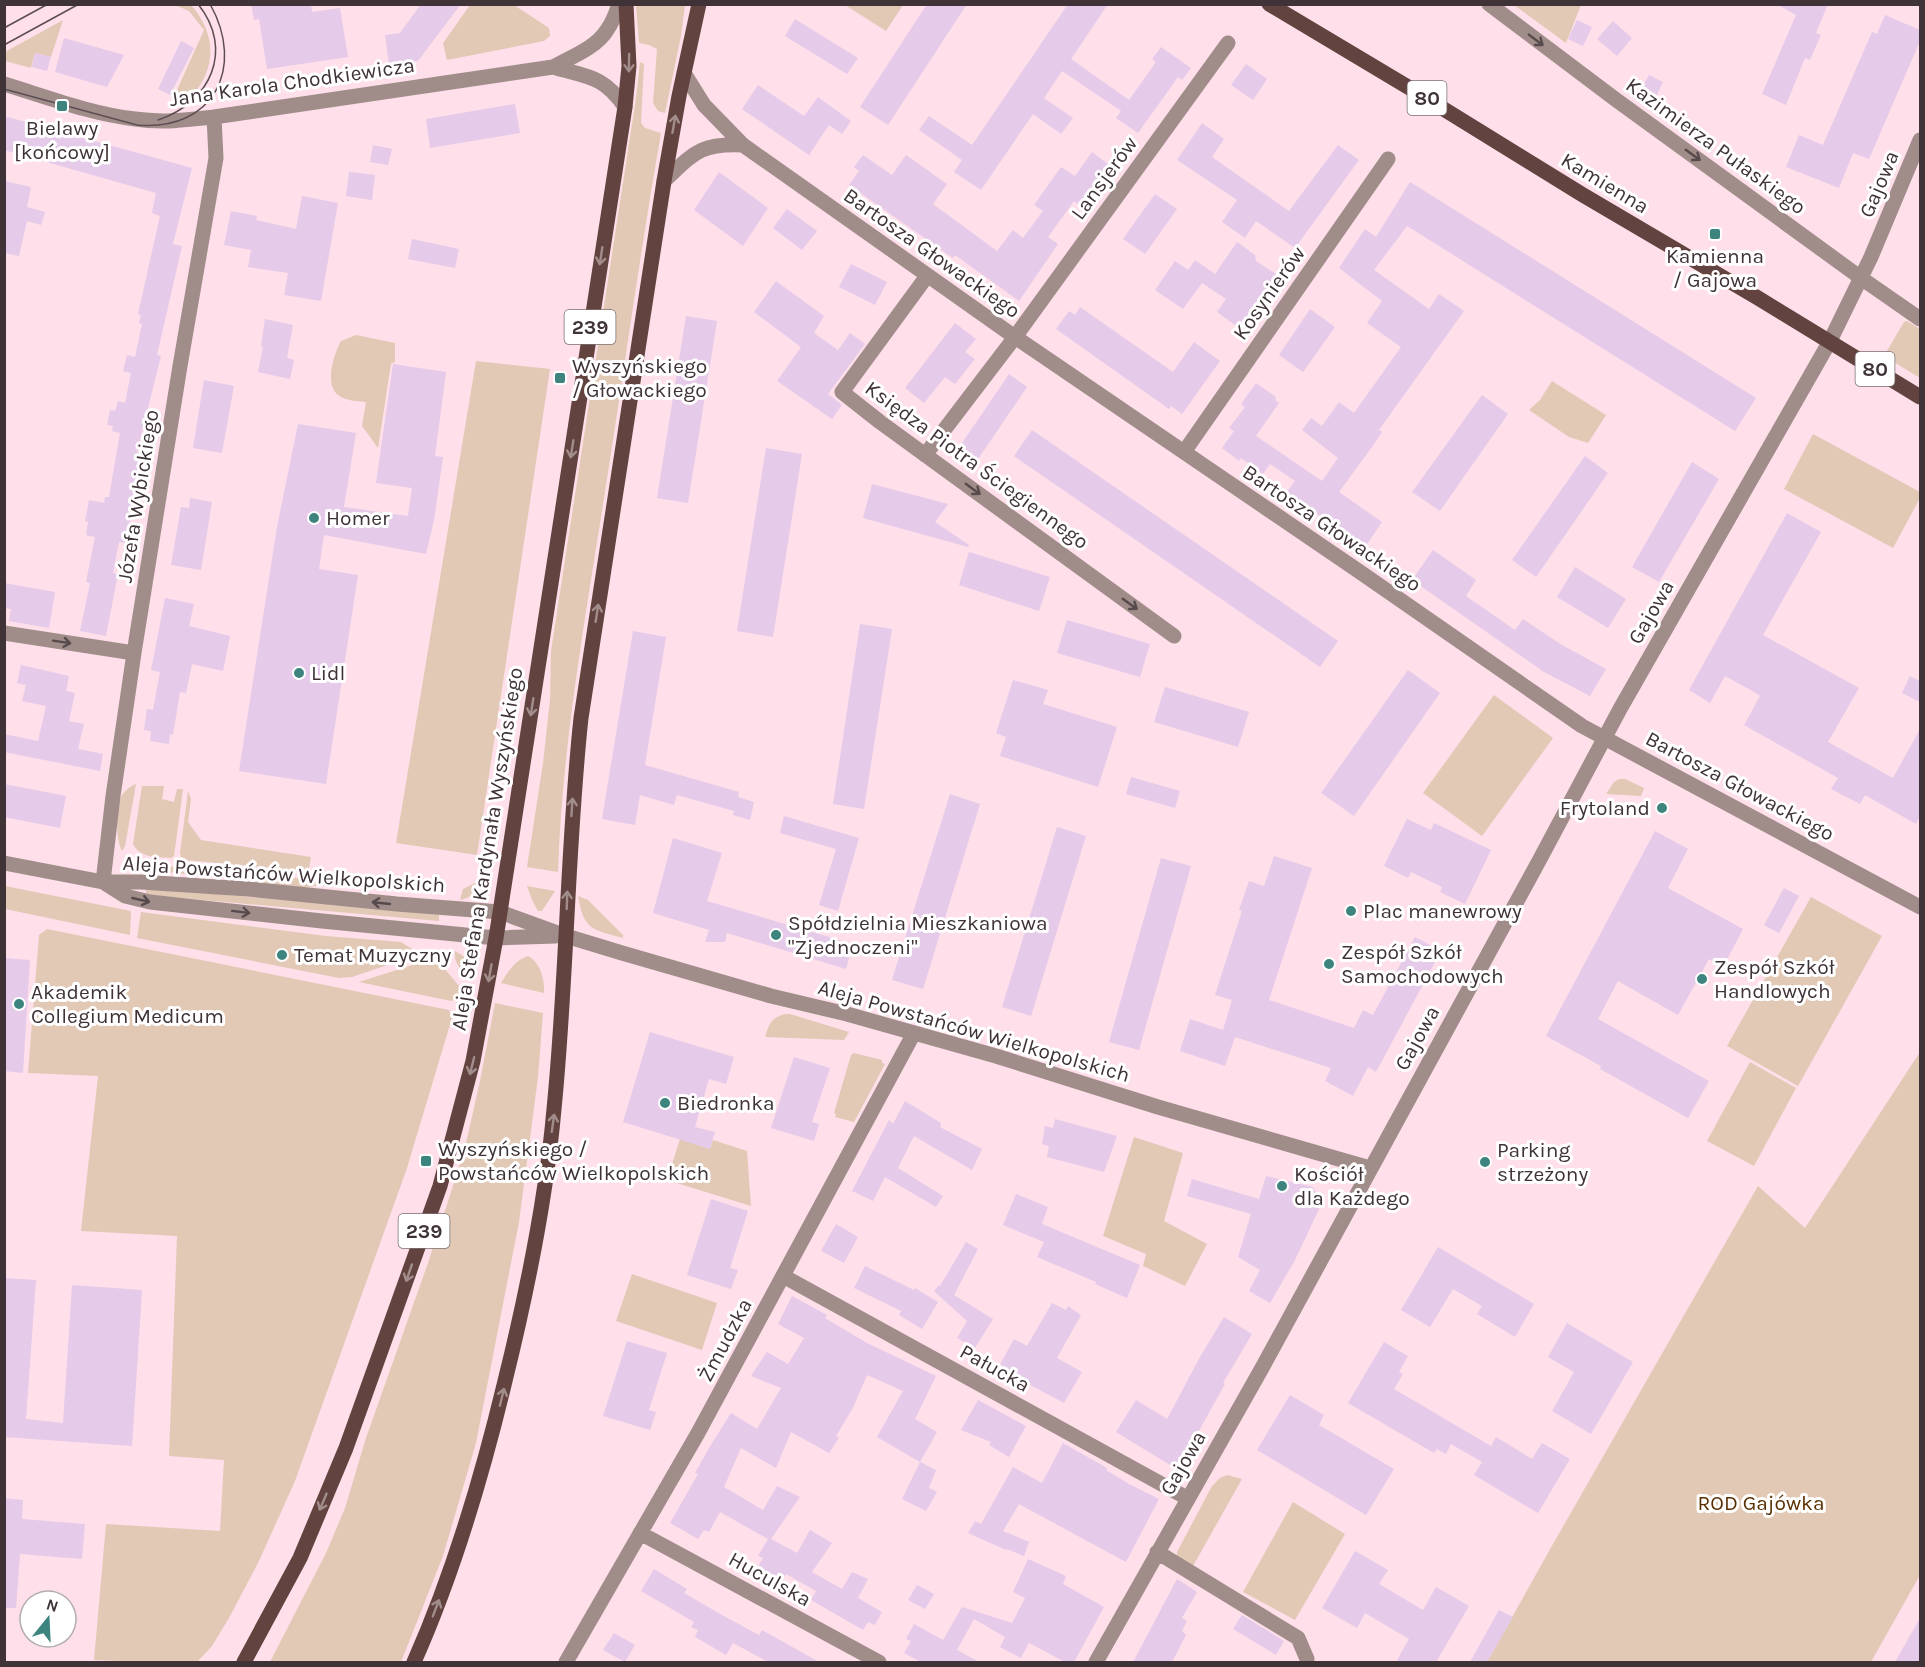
<svg xmlns="http://www.w3.org/2000/svg" width="1925" height="1667" viewBox="0 0 1925 1667" font-family="Karla,sans-serif">
  <rect width="100%" height="100%" fill="#fedfea"/>
  <path fill="#e2c9b5" d="M175 5H191C210 27 217 53 203 80 200 86 194 95 187 97 183 98 177 98 173 99L204 30 189 11Z
    M470 5H514L549 28 550 36 544 41 447 60 443 43Z
    M636 5H685L681 36 665 113 658 111 653 103 657 49 649 45 639 43Z
    M845 5H903L886 31Z
    M1514 5H1581L1566 43Z
    M63 20 51 57 35 53 31 68 5 61V52Z
    M640 62 644 64 641 123 645 128 661 133C639 259 622 385 602 511 583 631 562 750 558 872L527 867 543 763 550 700 551 651 636 98Z
    M1907 321 1920 329V378L1884 356 1904 322Z
    M356 335 395 343V362L391 364 378 448 362 426 366 402C357 401 346 401 338 395 324 384 334 354 341 341Z
    M476 361 550 369 477 855 396 843Z
    M1552 381 1606 415 1588 443 1569 437 1529 410 1540 400Z
    M1813 434 1920 492V498L1893 548 1784 489Z
    M1494 695 1553 738 1482 836 1423 793Z
    M1619 779H1625L1644 788 1641 796 1606 794 1614 782Z
    M136 784 125 846 122 851C116 840 116 814 119 802 121 794 128 787 136 784Z
    M142 786H164L162 799 174 802 177 789H183L174 856 171 858C157 857 140 858 133 844Z
    M188 791 191 799 188 822 201 840 311 857 309 869 306 871 185 860 181 858 180 853Z
    M156 865 303 879 334 886H316L300 889 244 880 147 870 151 866Z
    M481 880H486C481 891 472 897 460 900L463 889Z
    M5 886 131 911 130 935 5 909Z
    M527 886 555 891 542 911H538L532 900Z
    M146 888 439 913V921L146 895Z
    M578 896 588 900 623 935V938C591 929 584 930 578 896Z
    M1811 897 1882 936 1798 1086 1727 1046Z
    M141 912 326 936 401 942 420 954 352 977 339 978 137 938Z
    M47 929 449 1010 452 1018 407 1168 295 1481 259 1561 229 1618 212 1646 197 1662H120V1661L94 1660 106 1524 220 1531 224 1460 169 1456 177 1236 81 1231 98 1076 28 1073 39 935Z
    M455 951C467 957 474 966 476 978 464 975 453 964 455 951Z
    M528 956C540 962 545 979 544 993L501 983C508 972 515 960 528 956Z
    M428 960 440 963 459 986 458 999 451 1001 359 982Z
    M495 1003 543 1013 538 1077 519 1222 476 1443 443 1556 401 1662H270L326 1553 345 1508 366 1438 428 1263 464 1152 480 1081Z
    M785 1014H790L849 1032 844 1040 765 1037C769 1024 771 1018 785 1014Z
    M1920 1052V1575L1871 1662H1487L1549 1551 1758 1186 1805 1228Z
    M854 1053 882 1060V1063L885 1064 854 1122 835 1117 836 1114 834 1113 851 1055Z
    M1750 1062 1796 1088 1754 1166 1707 1141Z
    M1134 1137 1183 1153 1164 1221 1207 1244 1185 1286 1143 1266 1146 1254 1103 1236Z
    M680 1139 710 1149 713 1140 747 1151 751 1206 667 1180Z
    M632 1274 717 1303 702 1350 616 1321Z
    M1227 1475 1242 1479 1193 1566 1177 1556V1552L1212 1486 1220 1478Z
    M1293 1502 1345 1534 1295 1620 1243 1592Z"/>
  <path fill="#e5cae9" d="M251 4H311L312 12 340 8 348 57 267 69 259 19 254 20Z
    M421 4H461L418 61 389 65 385 35 400 33Z
    M927 4H967L888 125 860 107Z
    M1068 4H1108L1071 59 1129 100 1156 62 1152 59 1161 47 1191 68 1182 80 1178 77 1138 133 1116 118 1121 111 1062 71 1044 98 1073 118 1061 134 1033 114 981 190 954 172 962 160 919 130 929 116 972 145Z
    M1776 4H1828L1816 33 1821 35 1810 60 1805 58 1786 105 1762 94 1796 15Z
    M1885 15 1920 30V41L1869 159 1853 153 1839 188 1786 167 1799 135 1823 145 1872 32 1877 34Z
    M795 19 858 58 847 74 785 36Z
    M1577 20 1592 27 1583 46 1568 39Z
    M1613 21 1632 38 1617 56 1597 39Z
    M64 38 124 55 107 87 55 72Z
    M181 41 194 48 170 95 158 89Z
    M35 53 51 57 47 71 32 67Z
    M1246 64 1267 79 1253 100 1231 85Z
    M1649 75 1663 82 1656 97 1641 89Z
    M758 85 804 116 818 97 851 121 842 134 829 125 809 155 742 109Z
    M515 104 520 133 430 148 426 119Z
    M4 116 192 168 173 244 182 246 157 355 161 356 137 452 147 453 142 481 138 480 129 525 135 527 132 544 119 542 113 573 118 574 106 636 80 631 90 583 86 582 95 537 86 535 88 522 85 521 89 500 104 503 105 497H109L120 433 112 431 113 426 107 425 110 410 115 411 118 401 125 403 131 373 123 371 127 355 135 357 142 324 139 323 141 315 138 314 160 216 152 213 156 193 4 150Z
    M1202 123 1224 139 1212 157 1289 211 1338 145 1359 160 1295 248 1256 221 1245 238 1222 222 1237 200 1177 160Z
    M373 145 392 149 388 165 370 162Z
    M1092 152 1113 168 1085 209 1074 201 1048 237 1058 244 1019 301 955 255 953 258 849 185 859 171 854 167 863 155 892 175 906 155 947 184 933 204 997 251 1013 230 1023 238 1043 211 1034 205 1061 167 1075 176Z
    M349 172 375 175 372 200 346 196Z
    M719 172 768 208 743 246 694 210Z
    M4 181 31 187 27 207 45 212 41 225 27 221 19 256 4 253Z
    M1410 182 1756 398 1735 431 1407 226 1374 270 1429 309 1439 294 1464 311 1379 430 1382 432 1372 447 1339 492 1382 522 1365 547 1286 493 1295 481 1270 464 1263 474 1241 458 1239 461 1222 448 1234 431 1229 428 1245 407 1241 404 1256 383 1276 397 1275 400 1279 403 1256 436 1322 481 1338 458 1302 430 1311 418 1322 426 1339 402 1354 413 1401 347 1367 323 1382 301 1339 268 1365 229 1376 237Z
    M1155 194 1177 209 1145 254 1123 239Z
    M302 196 338 203 321 301 284 295 288 273 248 267 251 250 224 245 231 211 257 216 256 220 296 229Z
    M787 209 817 231 802 250 773 228Z
    M412 239 459 249 455 268 408 259Z
    M1237 242 1255 255 1256 261 1276 274 1239 328 1217 312 1226 299 1202 283 1183 309 1155 290 1175 261 1188 270 1195 260 1215 274Z
    M851 264 887 282 875 305 839 287Z
    M776 281 824 316 814 333 838 350 850 333 865 344 828 394 842 405 832 419 777 381 801 347 754 312Z
    M1080 307 1173 372 1194 342 1220 361 1182 414 1171 406 1169 409 1056 329 1069 311 1075 315Z
    M1310 309 1335 327 1303 372 1279 355Z
    M686 316 717 321 688 503 657 498Z
    M265 319 293 325 287 358 294 360 290 379 258 372 263 347 261 346Z
    M955 323 976 339 965 352 975 359 955 384 945 377 924 403 905 388Z
    M393 364 446 372 435 456 443 457 434 520 426 554 324 535 319 569 358 575 326 784 239 771 277 527 298 424 356 433 344 507 408 516 412 488 376 483Z
    M1009 374 1027 387 976 462 958 449Z
    M204 380 234 386 222 453 193 448Z
    M1482 395 1508 414 1440 511 1412 492Z
    M1032 430 1338 641 1320 667 1014 456Z
    M766 448 802 454 773 637 737 631Z
    M1585 456 1608 473 1536 577 1512 560Z
    M1692 462 1719 479 1659 582 1632 567Z
    M872 484 948 504 935 522 969 545 968 547 863 518Z
    M190 498 212 502 201 570 171 565 181 507 189 508Z
    M1787 513 1821 532 1763 635 1859 688 1828 742 1893 778 1920 729V816L1916 824 1865 795 1860 804 1831 789 1838 778 1744 725 1760 696 1756 693 1725 676 1710 703 1689 690Z
    M1433 550 1476 580 1466 596 1515 630 1523 619 1562 645 1606 669 1590 696 1544 672 1412 580Z
    M969 552 1050 577 1039 611 959 585Z
    M1575 567 1626 599 1608 628 1557 597Z
    M4 583 55 592 49 628 9 621 11 609 4 608Z
    M165 598 194 604 189 626 230 636 223 671 192 664 186 693 180 692 173 735 170 734 169 744 150 741 151 731 144 730 147 709 153 710 160 672 151 670Z
    M1067 620 1150 644 1140 677 1057 653Z
    M860 624 892 629 864 809 833 804Z
    M633 631 666 637 645 765 739 792 738 797 754 802 750 820 733 815 734 811 677 795 674 805 640 795 635 825 602 819Z
    M21 665 69 676 66 691 75 693 69 721 84 724 78 749 103 754 100 771 4 752V734L38 741 46 706 22 701 26 685 17 683Z
    M1408 670 1440 693 1354 816 1321 793Z
    M1910 676 1920 681V702L1902 693Z
    M1013 680 1048 690 1043 704 1117 727 1098 787 1000 756 1006 737 996 733Z
    M1165 687 1249 712 1238 747 1154 722Z
    M1131 777 1180 791 1175 808 1126 794Z
    M4 784 66 796 60 828 4 817Z
    M950 794 980 804 923 989 892 980Z
    M784 816 859 838 838 911 819 905 836 849 780 833Z
    M1407 819 1431 830 1434 823 1491 850 1465 904 1440 892 1442 887 1411 872 1408 878 1384 866Z
    M1057 827 1086 836 1031 1016 1002 1007Z
    M1655 831 1688 849 1668 888 1743 929 1723 967 1709 959 1678 1015 1618 981 1598 1019 1709 1081 1688 1118 1600 1069 1601 1066 1546 1036Z
    M673 838 722 853 707 901 853 944 846 969 727 933 725 942H705L709 930 653 913Z
    M1274 856 1312 868 1269 1000 1354 1028 1363 1010 1373 1015 1415 937 1441 951 1376 1072 1368 1067 1353 1096 1325 1081 1331 1068 1235 1037 1225 1066 1180 1051 1190 1019 1223 1030 1232 1000 1215 995 1242 911 1239 910 1249 881 1264 886Z
    M1161 858 1191 866 1139 1050 1109 1042Z
    M1784 888 1799 896 1779 933 1764 925Z
    M4 958 30 960 23 1073 4 1071Z
    M650 1032 734 1057 726 1084 709 1079 695 1127 715 1132 710 1149 623 1122Z
    M794 1057 830 1068 812 1122 819 1124 814 1141 771 1128Z
    M905 1101 941 1123 940 1127 982 1149 972 1170 914 1136 898 1168 943 1196 936 1207 885 1177 873 1201 852 1191 889 1120 893 1124Z
    M1055 1119 1117 1136 1104 1172 1047 1157 1049 1146 1042 1144 1045 1126 1053 1128Z
    M1266 1176 1313 1187 1321 1205 1295 1260 1270 1303 1249 1291 1260 1270 1238 1257 1251 1214 1187 1196 1192 1179 1259 1199Z
    M1016 1194 1048 1207 1042 1224 1140 1265 1127 1298 1095 1284 1096 1282 1037 1257 1044 1242 1003 1225Z
    M711 1199 748 1211 730 1268 738 1270 731 1289 687 1275Z
    M836 1224 858 1237 844 1263 821 1251Z
    M966 1242 978 1249 954 1295 993 1319 975 1348 957 1338 967 1321 934 1291 939 1285 940 1286Z
    M1438 1247 1534 1304 1515 1337 1477 1314 1482 1306 1453 1289 1430 1327 1401 1310Z
    M865 1266 914 1290 915 1288 938 1302 922 1329 899 1315 901 1311 854 1288Z
    M4 1278 36 1280 26 1419 63 1423 72 1285 142 1290 132 1446 4 1437Z
    M792 1296 827 1315 825 1318 867 1343 936 1376 915 1419 937 1432 920 1462 877 1437 903 1391 867 1375 853 1408 836 1436 839 1438 829 1453 791 1432 776 1468 741 1448 724 1487 763 1510 777 1486 800 1497 771 1539 797 1553 810 1530 832 1543 812 1572 842 1589 852 1572 868 1579 858 1598 882 1612 875 1625 868 1622 863 1630 811 1600 816 1591 786 1574 781 1584 756 1570 763 1558 758 1556 768 1539 720 1512 709 1532 704 1530 698 1539 670 1523 698 1474 695 1473 709 1448 731 1413 757 1429 781 1388 751 1376 767 1352 788 1364 804 1338 778 1324Z
    M1052 1303 1066 1310 1068 1306 1081 1315 1057 1358 1082 1372 1064 1403 998 1368 1014 1339 1027 1346Z
    M1224 1317 1252 1334 1223 1383 1225 1384 1182 1461 1170 1465 1116 1432 1136 1400 1167 1419 1200 1357Z
    M1567 1323 1633 1362 1591 1434 1552 1411 1574 1372 1548 1357Z
    M627 1341 667 1353 649 1410 656 1412 650 1430 603 1416Z
    M1384 1342 1408 1356 1399 1372 1403 1374 1394 1389 1491 1446 1496 1437 1532 1459 1542 1443 1570 1459 1538 1513 1474 1475 1482 1462 1451 1444 1446 1454 1437 1449 1434 1453 1348 1403Z
    M1290 1395 1324 1415 1319 1425 1394 1469 1366 1515 1257 1450Z
    M978 1400 1026 1426 1009 1457 989 1445 991 1442 961 1430Z
    M1063 1443 1107 1468 1106 1470 1129 1484 1159 1499 1126 1562 1019 1504 1003 1531 1029 1542 1024 1556 1007 1549 1006 1550 968 1533 975 1521 981 1524 1013 1467 1042 1483Z
    M920 1462 936 1470 929 1488 937 1492 926 1511 902 1499Z
    M4 1498 23 1500 22 1519 85 1524 82 1559 20 1554 16 1608H4Z
    M1355 1551 1388 1570 1379 1584 1423 1610 1436 1587 1469 1606 1436 1662H1396L1409 1639 1365 1613 1357 1628 1322 1608Z
    M1028 1559 1066 1576 1063 1584 1104 1607 1074 1662H1065L1029 1643 1021 1658 1000 1647 1005 1637 974 1619 957 1650 979 1662H921L904 1653 911 1641 906 1639 914 1624 943 1640 962 1607 1012 1623 1025 1598 1013 1592Z
    M654 1569 687 1589 684 1593 722 1615 759 1635 762 1630 819 1662H768L733 1643 726 1655 695 1637 698 1630 691 1627 694 1622 641 1591Z
    M1177 1579 1197 1592 1182 1618 1187 1621 1182 1631 1186 1635 1172 1662H1133Z
    M917 1585 934 1594 925 1609 908 1600Z
    M1499 1610 1513 1617 1487 1662H1470Z
    M1242 1615 1284 1641 1276 1655 1233 1629Z
    M1920 1618V1662H1895Z
    M614 1633 635 1645 625 1662 603 1650Z"/>
  <g fill="none" stroke-linecap="round" stroke-linejoin="round">
    <path stroke="#a08d8a" stroke-width="15" d="M1489 4 1615 99 1861 278 1920 319
      M553 67C587 77 603 75 625 107
      M684 73 704 105 743 145 1015 337 1360 572 1582 726 1920 907
      M4 84C47 97 91 114 135 119 161 123 187 120 214 117L553 67C571 57 596 48 607 30 613 22 616 13 619 4
      M664 181C694 153 700 143 743 145
      M927 276 842 392 880 422 1174 636
      M1184 452 1388 159
      M925 455 1015 337 1228 43
      M4 633 134 653
      M4 863 103 882H141L248 889 397 904 500 912 566 936 622 953 771 996 847 1014 996 1056 1158 1107 1370 1168
      M103 882 113 796 134 653 180 366 216 158 214 117
      M103 882 125 896 150 902 322 921 496 938 556 936
      M783 1276 1187 1498
      M640 1533 879 1662
      M1157 1552 1298 1638 1307 1659
      M566 1662 698 1433 914 1033
      M1096 1662 1262 1368 1540 859 1620 709 1830 341 1871 257 1920 140"/>
    <path stroke="#63433f" stroke-width="15" d="M1269 4 1408 87 1583 195 1758 298 1920 397
      M244 1662 300 1558 346 1448 440 1186 473 1061 496 938 625 107 629 66 626 4
      M414 1662C454 1572 482 1477 505 1381 527 1292 546 1201 554 1109 567 979 567 848 581 718L664 181 679 96 699 4"/>
    <path stroke="#5d4e53" stroke-width="1.5" d="M4 28 48 4
      M4 45 79 4
      M4 89 137 125C213 132 246 68 210 4
      M158 120C210 103 235 50 198 4"/>
  </g>
  <defs><path id="oneway-shaft" d="M-6 0H5M1.5-3L5.5 0L1.5 3" fill="none" stroke-width="1.6" stroke-linecap="round" stroke-linejoin="round" transform="scale(1.5)"/></defs>
  <g stroke="#574a4c">
    <use href="#oneway-shaft" transform="translate(1536 40) rotate(37)"/>
    <use href="#oneway-shaft" transform="translate(1693 155) rotate(36)"/>
    <use href="#oneway-shaft" transform="translate(973 489) rotate(36)"/>
    <use href="#oneway-shaft" transform="translate(1130 604) rotate(36)"/>
    <use href="#oneway-shaft" transform="translate(62 642) rotate(9)"/>
    <use href="#oneway-shaft" transform="translate(141 900) rotate(13)"/>
    <use href="#oneway-shaft" transform="translate(381 903) rotate(-174)"/>
    <use href="#oneway-shaft" transform="translate(241 912) rotate(7)"/>
  </g>
  <g stroke="#a18e8c">
    <use href="#oneway-shaft" transform="translate(629 63) rotate(91)"/>
    <use href="#oneway-shaft" transform="translate(674 124) rotate(-80)"/>
    <use href="#oneway-shaft" transform="translate(601 256) rotate(99)"/>
    <use href="#oneway-shaft" transform="translate(572 449) rotate(99)"/>
    <use href="#oneway-shaft" transform="translate(597 613) rotate(-81)"/>
    <use href="#oneway-shaft" transform="translate(532 707) rotate(99)"/>
    <use href="#oneway-shaft" transform="translate(572 807) rotate(-86)"/>
    <use href="#oneway-shaft" transform="translate(567 900) rotate(-88)"/>
    <use href="#oneway-shaft" transform="translate(490 973) rotate(100)"/>
    <use href="#oneway-shaft" transform="translate(472 1066) rotate(104)"/>
    <use href="#oneway-shaft" transform="translate(553 1123) rotate(-82)"/>
    <use href="#oneway-shaft" transform="translate(409 1273) rotate(109)"/>
    <use href="#oneway-shaft" transform="translate(502 1397) rotate(-76)"/>
    <use href="#oneway-shaft" transform="translate(323 1502) rotate(113)"/>
    <use href="#oneway-shaft" transform="translate(436 1608) rotate(-69)"/>
  </g>
  <g fill="#3d847f" stroke="#fff" stroke-width="2">
    <rect x="56" y="100" width="12" height="12" rx="3"/>
    <rect x="1709" y="228" width="12" height="12" rx="3"/>
    <rect x="554" y="372" width="12" height="12" rx="3"/>
    <circle cx="314" cy="518" r="6"/>
    <circle cx="299" cy="673" r="6"/>
    <circle cx="1662" cy="808" r="6"/>
    <circle cx="1351" cy="911" r="6"/>
    <circle cx="776" cy="935" r="6"/>
    <circle cx="282" cy="955" r="6"/>
    <circle cx="1329" cy="964" r="6"/>
    <circle cx="1702" cy="979" r="6"/>
    <circle cx="19" cy="1004" r="6"/>
    <circle cx="665" cy="1103" r="6"/>
    <rect x="420" y="1155" width="12" height="12" rx="3"/>
    <circle cx="1485" cy="1162" r="6"/>
    <circle cx="1282" cy="1186" r="6"/>
  </g>
  <g text-anchor="middle" dominant-baseline="central" stroke-width="6" stroke-linejoin="round" paint-order="stroke">
    <g fill="#fff" stroke="#797073" stroke-width="1.5">
      <rect x="1407.5" y="81" width="39" height="34" rx="4.5"/>
      <rect x="564.5" y="310" width="51" height="34" rx="4.5"/>
      <rect x="1855.5" y="352" width="39" height="34" rx="4.5"/>
      <rect x="398.5" y="1214" width="51" height="34" rx="4.5"/>
    </g>
    <g font-size="20" font-weight="bold" fill="#3f3337">
      <text x="1427" y="98">80</text>
      <text x="590" y="327">239</text>
      <text x="1875" y="369">80</text>
      <text x="424" y="1231">239</text>
    </g>
    <g font-size="21" fill="#3f3337" stroke="#fff">
      <text transform="translate(292 82) rotate(-8)">Jana Karola Chodkiewicza</text>
      <text transform="translate(1716 146) rotate(36)">Kazimierza Pułaskiego</text>
      <text transform="translate(1104 178) rotate(-54)">Lansjerów</text>
      <text transform="translate(1605 183) rotate(31)">Kamienna</text>
      <text transform="translate(1879 184) rotate(-67)">Gajowa</text>
      <text transform="translate(932 253) rotate(35)">Bartosza Głowackiego</text>
      <text transform="translate(1269 293) rotate(-55)">Kosynierów</text>
      <text transform="translate(977 465) rotate(36)">Księdza Piotra Ściegiennego</text>
      <text transform="translate(138 496) rotate(-81)">Józefa Wybickiego</text>
      <text transform="translate(1332 528) rotate(34)">Bartosza Głowackiego</text>
      <text transform="translate(1651 612) rotate(-60)">Gajowa</text>
      <text transform="translate(1740 786) rotate(28)">Bartosza Głowackiego</text>
      <text transform="translate(487 849) rotate(-81)">Aleja Stefana Kardynała Wyszyńskiego</text>
      <text transform="translate(284 874) rotate(4)">Aleja Powstańców Wielkopolskich</text>
      <text transform="translate(974 1031) rotate(16)">Aleja Powstańców Wielkopolskich</text>
      <text transform="translate(1417 1038) rotate(-61)">Gajowa</text>
      <text transform="translate(725 1340) rotate(-62)">Żmudzka</text>
      <text transform="translate(995 1368) rotate(29)">Pałucka</text>
      <text transform="translate(1183 1463) rotate(-60)">Gajowa</text>
      <text transform="translate(770 1579) rotate(29)">Huculska</text>
    </g>
    <g font-size="21" fill="#3f3337" stroke="#fff" text-anchor="start">
      <text x="62" y="128" text-anchor="middle">Bielawy<tspan x="62" dy="24">[końcowy]</tspan></text>
      <text x="1715" y="256" text-anchor="middle">Kamienna<tspan x="1715" dy="24">/ Gajowa</tspan></text>
      <text x="572" y="366">Wyszyńskiego<tspan x="572" dy="24">/ Głowackiego</tspan></text>
      <text x="326" y="518">Homer</text>
      <text x="311" y="673">Lidl</text>
      <text x="1650" y="808" text-anchor="end">Frytoland</text>
      <text x="1363" y="911">Plac manewrowy</text>
      <text x="788" y="923">Spółdzielnia Mieszkaniowa<tspan x="788" dy="24">"Zjednoczeni"</tspan></text>
      <text x="1341" y="952">Zespół Szkół<tspan x="1341" dy="24">Samochodowych</tspan></text>
      <text x="294" y="955">Temat Muzyczny</text>
      <text x="1714" y="967">Zespół Szkół<tspan x="1714" dy="24">Handlowych</tspan></text>
      <text x="31" y="992">Akademik<tspan x="31" dy="24">Collegium Medicum</tspan></text>
      <text x="677" y="1103">Biedronka</text>
      <text x="438" y="1149">Wyszyńskiego /<tspan x="438" dy="24">Powstańców Wielkopolskich</tspan></text>
      <text x="1497" y="1150">Parking<tspan x="1497" dy="24">strzeżony</tspan></text>
      <text x="1294" y="1174">Kościół<tspan x="1294" dy="24">dla Każdego</tspan></text>
    </g>
    <g font-size="21" fill="#592f00" stroke="#fff">
      <text x="1761" y="1503">ROD Gajówka</text>
    </g>
  </g>
  <rect width="1925" height="1667" fill="none" stroke="#3f3337" stroke-width="12"/>
  <g transform="translate(48 1619) rotate(18)"><circle r="28" fill="#ffffff" stroke="#b2adaf" stroke-width="1.5"/>
  <path d="M0-4.5L10 22L0 15L-10 22Z" fill="#3d847f"/>
  <text y="-9" font-size="16" font-weight="bold" text-anchor="middle" fill="#3f3337">N</text>
  </g>
</svg>
